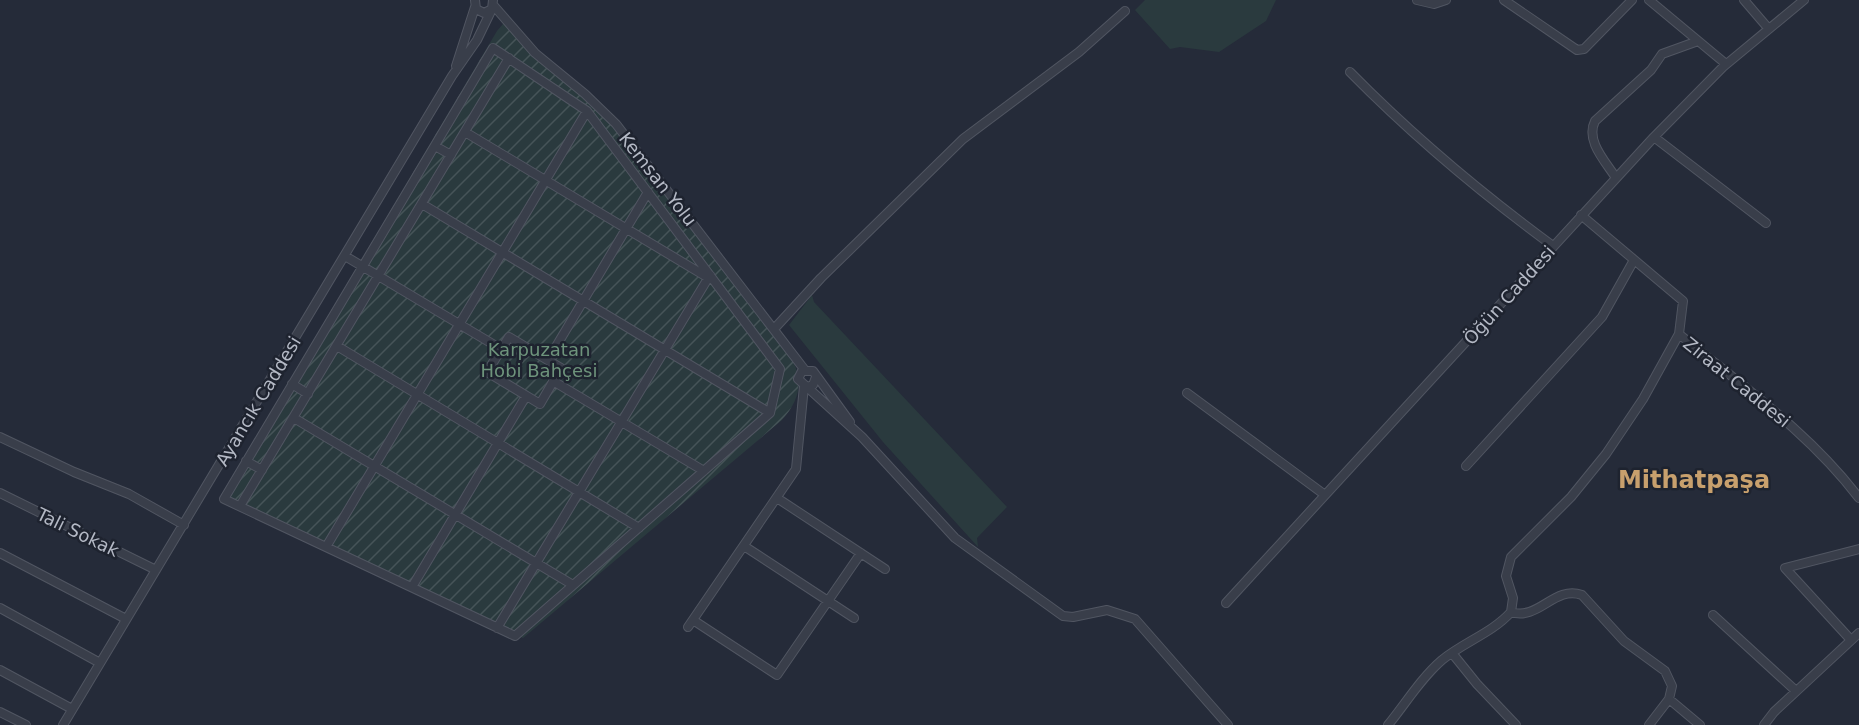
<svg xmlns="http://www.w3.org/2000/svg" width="1859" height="725" viewBox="0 0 1859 725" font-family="'DejaVu Sans',sans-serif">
  <defs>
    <pattern id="garden-furrows" width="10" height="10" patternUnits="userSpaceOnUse" patternTransform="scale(1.5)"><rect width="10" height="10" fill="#2a3a3e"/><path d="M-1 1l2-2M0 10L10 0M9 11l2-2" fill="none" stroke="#465458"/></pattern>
  </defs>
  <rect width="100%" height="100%" fill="#252b39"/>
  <path fill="#2a3a3e" d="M1145 0H1276L1266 21 1219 52 1180 47 1170 49 1135 10Z
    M812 295 814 302 1007 507 977 538 978 547 883 442 789 325Z"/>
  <path fill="url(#garden-furrows)" d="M514 22 531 52 595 99 788 352C804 378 802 397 782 420L523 638 222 495 497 31 503 24Z"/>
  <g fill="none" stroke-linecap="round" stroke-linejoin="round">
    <g stroke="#515662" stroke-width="10">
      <path id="minor" d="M475 0 476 9 484 13 492 9 493 0
        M1417 0 1434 4 1446 0
        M1504 0 1577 50 1584 49 1632 0
        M1649 0 1726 64
        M1744 0 1768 28
        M494 6 535 53 585 94 616 124 804 369
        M493 48 587 111 780 369 770 413 515 636 224 499Z
        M456 66 475 7
        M1350 72C1413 136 1481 193 1553 246
        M465 132 707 277
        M1654 137 1766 223
        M435 146 451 155
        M1616 178C1606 162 1585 141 1595 121L1651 70 1662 54 1698 41
        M422 204 770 413
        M1581 215 1683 301 1679 334C1741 385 1810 433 1859 498
        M345 256 501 349
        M774 329 821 278 963 139 1079 52 1125 11
        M509 337 561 368 540 404 487 372Z
        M337 346 639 528
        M548 360 648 192
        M816 377 813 385 807 387 798 379 802 371H813L850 422
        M553 381 704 471
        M292 384 308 394
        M807 387 862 437 955 538 1063 616 1073 617 1107 610 1135 619 1228 725
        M1187 393 1325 495
        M294 418 573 585
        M0 437 74 472 129 494 184 525
        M246 461 262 470
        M1466 466 1602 317 1634 260
        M0 493 156 570
        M777 498 885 569
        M240 506 509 58
        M744 546 854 618
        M326 547 587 111
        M0 553 126 619
        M412 587 526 396
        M1226 603 1654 137 1723 67 1804 0
        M0 608 100 663
        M1511 612C1539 621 1554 585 1582 595L1624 641 1665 671 1672 686 1669 699 1700 725
        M1713 615 1796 691
        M693 620 777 675 861 553
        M688 627 796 469 804 386
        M497 628 710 275
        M1851 640 1785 568 1859 549
        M1452 653 1477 684 1516 725
        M0 670 72 709
        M0 712 26 725
        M63 725 452 76 477 40 492 9
        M1388 725C1406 703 1421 678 1442 660 1464 642 1492 633 1511 612L1513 598 1506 576 1511 557 1571 497 1606 454 1643 399 1679 334
        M1649 725 1669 699
        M1764 725 1774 712 1859 633"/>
    </g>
    <use href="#minor" stroke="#393e4a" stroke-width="8"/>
  </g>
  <g text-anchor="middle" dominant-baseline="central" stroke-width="5" stroke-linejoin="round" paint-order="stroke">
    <g font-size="18" fill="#b4b9c5" stroke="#1e232f">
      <text transform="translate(658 179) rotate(52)">Kemsan Yolu</text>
      <text transform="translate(1509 295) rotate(-48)">Öğün Caddesi</text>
      <text transform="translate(1737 382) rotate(39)">Ziraat Caddesi</text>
      <text transform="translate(258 401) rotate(-59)">Ayancık Caddesi</text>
      <text transform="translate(78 532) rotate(26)">Tali Sokak</text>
    </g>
    <g font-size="18" fill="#6e947c" stroke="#1e232f">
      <text x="539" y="349">Karpuzatan<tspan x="539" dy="21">Hobi Bahçesi</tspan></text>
    </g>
    <g font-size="24" font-weight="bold" fill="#c8a06d" stroke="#1e232f">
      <text x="1694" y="480">Mithatpaşa</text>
    </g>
  </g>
</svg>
